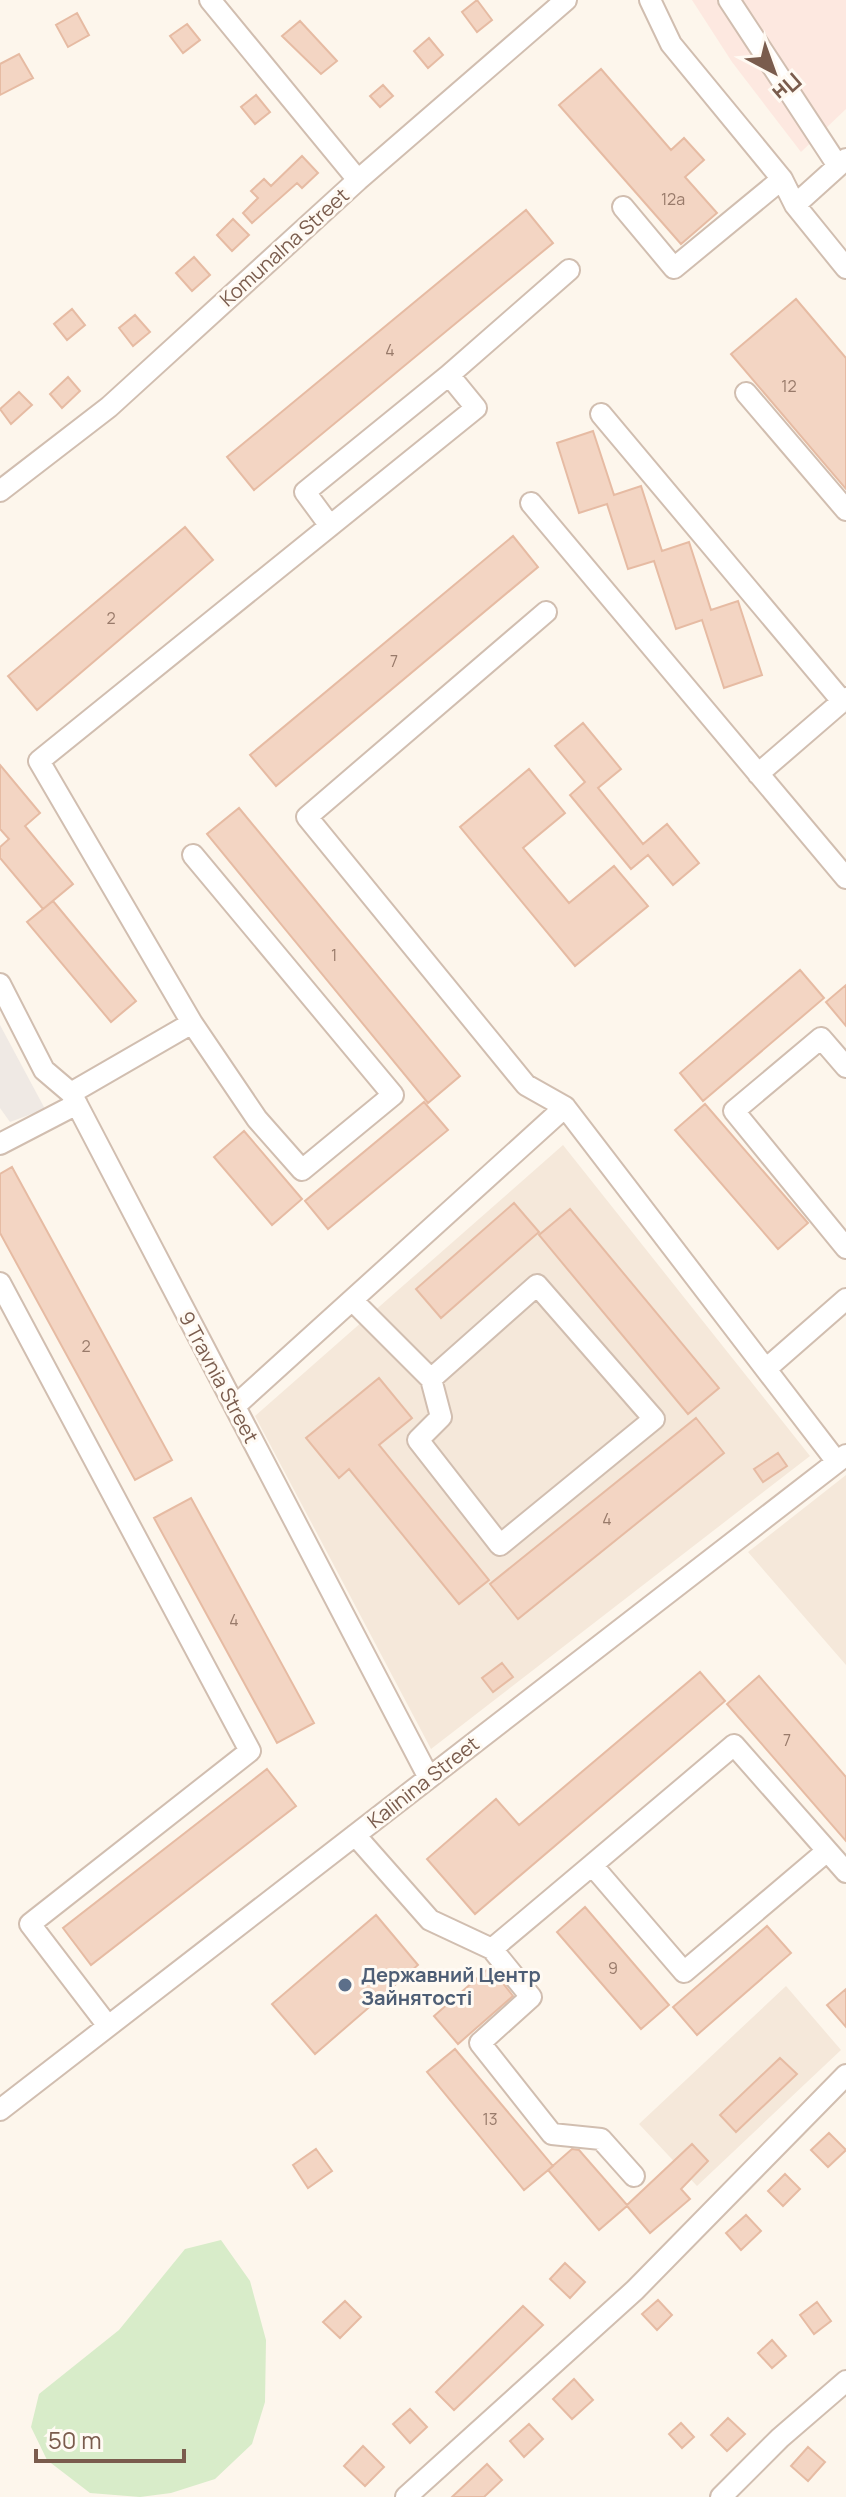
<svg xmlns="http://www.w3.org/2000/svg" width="846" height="2497" viewBox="0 0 846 2497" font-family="Manrope,sans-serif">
  <rect width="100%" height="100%" fill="#fdf6ec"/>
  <path fill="#f5e8da" d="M563 1145 810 1456 431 1749 255 1416Z
    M846 1475V1665L748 1552Z
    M786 1986 841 2050 697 2186 639 2124Z"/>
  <path fill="#fde8e0" d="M692 0H846V109L801 152 732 62Z"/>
  <path fill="#efe9e4" d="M0 1025 45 1109 10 1122 0 1108Z"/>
  <path fill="#d8ecc9" d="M221 2240 250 2281 266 2340 265 2402 252 2444 215 2479 171 2493 140 2497 90 2493 47 2460 31 2427 39 2394 119 2330 185 2249Z"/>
  <path fill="#f3d5c3" stroke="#e6bba3" stroke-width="2" d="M477 0 492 20 477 32 462 12Z
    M77 13 89 35 68 47 56 25Z
    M300 21 337 61 321 74 282 36Z
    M187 24 200 40 183 53 170 36Z
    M429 38 443 55 428 68 414 51Z
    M19 54 33 78 0 95V64Z
    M601 69 671 150 684 138 704 160 685 177 717 213 681 244 559 105Z
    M383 85 393 96 380 107 370 96Z
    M256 95 270 112 255 124 241 107Z
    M302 156 318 173 302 188 297 183 252 223 243 213 258 198 251 191 264 179 271 186Z
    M526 210 553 243 254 490 227 457Z
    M233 219 249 235 232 251 217 235Z
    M194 257 210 275 192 291 176 273Z
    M796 299 846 358V489L731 354Z
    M72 309 85 325 67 340 54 324Z
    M135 315 150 332 133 346 119 328Z
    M68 377 80 391 62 408 50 394Z
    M19 392 32 405 11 424 0 409Z
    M593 431 614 495 641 486 662 551 689 542 711 610 738 601 762 675 724 688 702 620 676 629 654 561 628 569 607 504 579 513 557 443Z
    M185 527 213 560 37 710 8 676Z
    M513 536 538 567 276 786 250 755Z
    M583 723 621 769 598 788 643 844 667 824 699 863 673 885 648 855 631 869 570 795 585 782 555 746Z
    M0 765 40 813 25 826 73 884 43 909 0 858V847L9 839 0 829Z
    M529 769 565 813 523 848 569 903 614 866 648 906 575 966 460 827Z
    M239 808 460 1076 428 1103 207 834Z
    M53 901 136 1001 111 1022 27 922Z
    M800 970 824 998 703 1101 680 1073Z
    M846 985V1026L826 1002Z
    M424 1102 448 1130 328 1229 305 1201Z
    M705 1104 808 1223 778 1249 675 1130Z
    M244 1131 302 1199 272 1225 214 1157Z
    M12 1167 172 1460 135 1480 0 1233V1174Z
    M514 1203 539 1232 441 1318 416 1289Z
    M570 1209 719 1388 688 1414 539 1235Z
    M379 1378 412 1418 379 1445 489 1580 459 1604 349 1469 339 1478 306 1438Z
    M696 1418 724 1453 518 1619 490 1584Z
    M778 1453 787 1466 763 1482 754 1469Z
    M191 1498 314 1723 277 1743 154 1518Z
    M502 1663 513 1677 493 1692 482 1678Z
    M700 1672 725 1701 475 1914 427 1859 496 1799 519 1825Z
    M759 1676 846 1777V1841L727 1704Z
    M267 1769 296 1806 91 1965 63 1928Z
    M585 1907 669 2005 641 2029 557 1932Z
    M376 1915 418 1965 315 2054 272 2004Z
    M767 1926 791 1953 697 2035 673 2007Z
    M490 1967 513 1996 458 2044 434 2016Z
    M846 1989V2027L827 2005Z
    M455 2049 553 2166 524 2190 427 2072Z
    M780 2058 797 2074 736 2132 720 2115Z
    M829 2133 846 2150 828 2167 811 2150Z
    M692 2144 708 2161 681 2189 690 2199 650 2233 627 2206 599 2230 548 2170 572 2149 579 2150 627 2205Z
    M316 2149 332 2171 308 2188 293 2165Z
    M785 2174 800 2189 783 2206 768 2191Z
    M746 2215 761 2231 741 2250 726 2233Z
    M565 2263 585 2282 570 2298 550 2279Z
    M658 2300 672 2315 657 2330 642 2314Z
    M345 2301 361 2317 340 2338 323 2322Z
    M817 2302 831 2321 814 2334 800 2315Z
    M523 2306 543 2325 454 2410 436 2392Z
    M772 2340 786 2356 772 2368 758 2353Z
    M574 2379 593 2400 572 2419 553 2399Z
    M410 2409 427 2427 410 2443 393 2424Z
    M728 2418 745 2434 727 2451 711 2435Z
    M681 2423 694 2437 682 2448 669 2434Z
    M529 2424 543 2439 524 2457 510 2441Z
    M363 2446 384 2467 365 2486 344 2466Z
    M808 2447 825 2462 808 2481 791 2466Z
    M487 2464 502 2480 484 2497H452Z"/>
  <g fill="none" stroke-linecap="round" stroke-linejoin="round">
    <g stroke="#d1beb0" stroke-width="24">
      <path id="minor" d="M210 0 358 180
        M650 0 671 44 782 179 795 205 846 268
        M729 0 838 166
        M795 205 846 159
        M623 207 674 268 782 179
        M449 375 569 270
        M746 393 846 510
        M601 414 842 701
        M0 491 109 407 358 180 566 0
        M531 503 846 878
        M546 612 307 817 526 1085 565 1107
        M758 774 846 698
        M0 984 44 1070 71 1093 429 1778
        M192 1023 39 761 476 408 449 375 305 492 330 526
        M846 1067 821 1038 734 1111 846 1248
        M71 1093 192 1023 257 1119 302 1170 393 1095 193 855
        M0 1144 77 1104
        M0 1283 250 1751 30 1924 108 2026
        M352 1300 431 1379 537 1285 654 1419 500 1545 418 1440 441 1417 431 1379
        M766 1369 846 1299
        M235 1406 565 1107 837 1462
        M355 1835 430 1920 492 1949 592 1865
        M827 1851 684 1972 592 1865 734 1745 846 1872
        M492 1949 531 1997 480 2043 552 2134 601 2139 634 2176
        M0 2110 846 1455
        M406 2497 635 2290 846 2075
        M721 2497 780 2438 846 2381"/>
    </g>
    <use href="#minor" stroke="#fff" stroke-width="20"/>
  </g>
  <circle fill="#5c6f8a" stroke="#fffaf3" stroke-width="3" cx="345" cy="1985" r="8"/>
  <g text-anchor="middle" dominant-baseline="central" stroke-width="6" stroke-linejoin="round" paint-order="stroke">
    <g font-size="16" fill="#987a6a">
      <text x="673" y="199">12а</text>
      <text x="390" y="350">4</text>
      <text x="789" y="386">12</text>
      <text x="111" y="618">2</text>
      <text x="394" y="661">7</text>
      <text x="334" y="955">1</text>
      <text x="86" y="1346">2</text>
      <text x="607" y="1519">4</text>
      <text x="234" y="1620">4</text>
      <text x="787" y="1740">7</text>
      <text x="613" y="1968">9</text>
      <text x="490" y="2119">13</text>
    </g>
    <g font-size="20" fill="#7a5c4d" stroke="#fffaf3">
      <text transform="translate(284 247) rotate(-42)">Komunalna Street</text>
      <text transform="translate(219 1377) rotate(62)">9 Travnia Street</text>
      <text transform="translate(423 1782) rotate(-38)">Kalinina Street</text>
    </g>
    <g font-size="20" font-weight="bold" fill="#4e5e75" stroke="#fffaf3" text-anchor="start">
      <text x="361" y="1974">Державний Центр<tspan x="361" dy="23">Зайнятості</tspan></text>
    </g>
  </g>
  <g transform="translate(774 72) rotate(139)" stroke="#fffaf3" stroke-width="6" paint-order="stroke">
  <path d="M0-6L14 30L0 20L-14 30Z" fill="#7a5c4d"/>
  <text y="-12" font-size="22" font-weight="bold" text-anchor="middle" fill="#7a5c4d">Пн</text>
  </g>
  <path d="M36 2449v12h148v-12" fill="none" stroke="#7a5c4d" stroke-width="4"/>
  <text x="48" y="2449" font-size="24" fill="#7a5c4d" stroke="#fffaf3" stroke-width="6" paint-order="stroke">50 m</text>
</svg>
